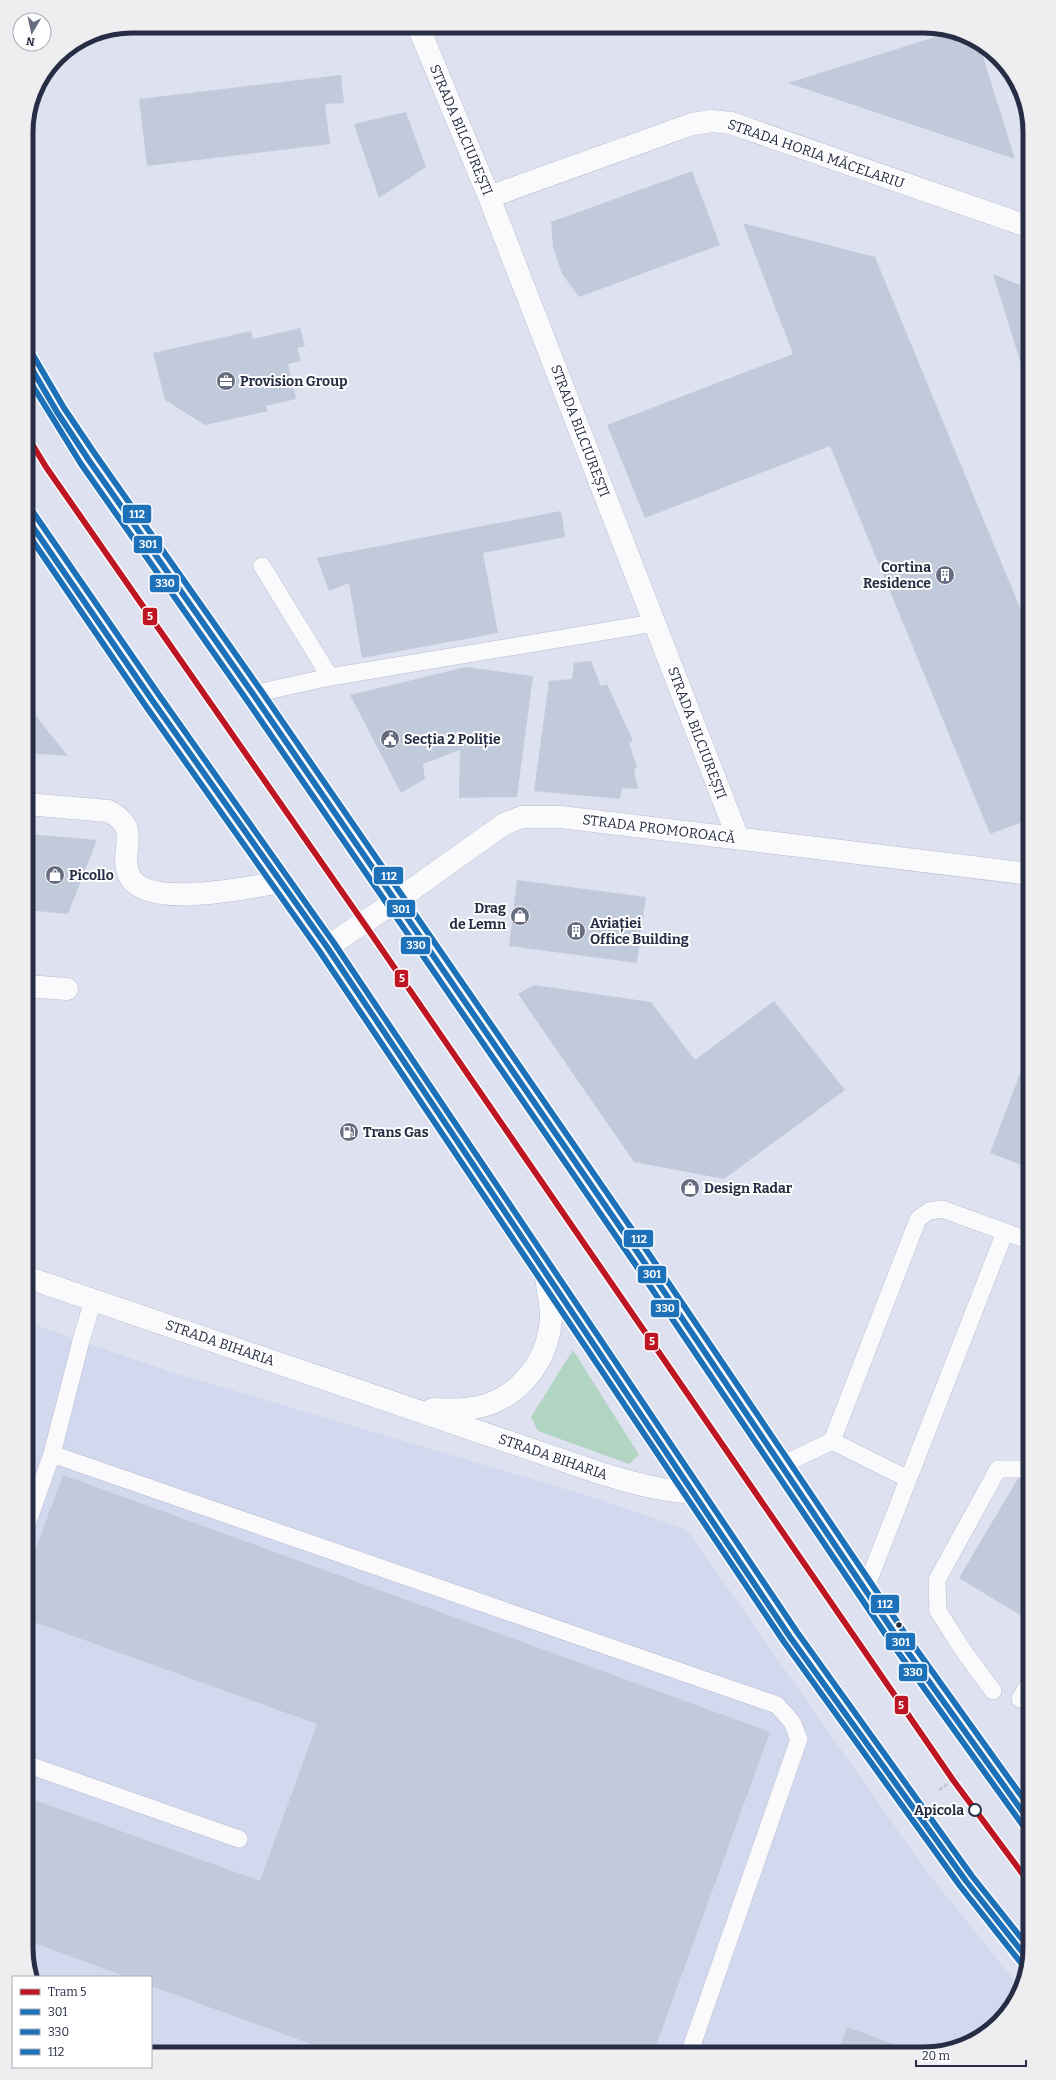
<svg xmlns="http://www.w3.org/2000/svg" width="1056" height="2080" viewBox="0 0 1056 2080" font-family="Bitter,serif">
  <rect width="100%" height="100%" fill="#dee1ef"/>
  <path fill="#d2d8ee" d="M26 1322 168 1371 599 1499 687 1530 924 1868 1019 1986 1012 2007 964 2046 924 2054H151V1977H32L26 1948Z"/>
  <path fill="#b1d4c3" d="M573 1350 639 1455 629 1464 538 1431 531 1417Z"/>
  <path fill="#c1cadb" d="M948 33 979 44 1015 159 788 83Z
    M341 75 344 103 325 104 330 144 147 166 139 99Z
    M406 112 426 167 379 198 354 124Z
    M692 171 720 245 579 297 562 274 553 247 551 222Z
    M743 223 875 257 1030 632V819L990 834 830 446 645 518 607 425 793 354Z
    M993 274 1030 289V393Z
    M300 328 305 346 297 348 301 361 288 364 296 399 266 406 268 411 205 425 165 400 153 353 251 331 253 339Z
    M561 511 565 537 483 553 498 633 362 658 349 583 329 591 317 558Z
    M591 661 601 686 607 684 633 741 629 743 637 767 634 769 638 789 622 788 620 799 534 791 549 681 572 679 574 663Z
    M466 667 533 676 517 797 459 798 460 750 423 764 425 779 401 793 350 695Z
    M26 704 68 756 26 753Z
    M26 834 97 840 68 914 26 910Z
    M517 880 646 897 637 963 509 946Z
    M534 985 651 1002 695 1060 774 1001 845 1090 724 1179 634 1162 518 994Z
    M1030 1066V1168L990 1153 1019 1076Z
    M1030 1458V1609L1025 1618 959 1578Z
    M63 1475 770 1732 653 2054H339L151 1986V1977H127L26 1940V1797L260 1881 317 1724 26 1619V1575Z
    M847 2027 920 2054H837Z"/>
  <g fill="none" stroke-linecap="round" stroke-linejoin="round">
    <g stroke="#babed0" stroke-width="18">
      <path id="lane" d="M262 566 330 677
        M253 694 330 677 654 623
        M832 1441 908 1479
        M52 1454 777 1705 792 1722 799 1739 689 2054
        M782 1465 832 1441 918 1219 929 1211 942 1209 1030 1241
        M26 1527 52 1454 81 1341 93 1300
        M865 1590 1005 1232
        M993 1691 965 1653 938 1611 937 1580 998 1469H1024
        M1020 1699 1030 1682
        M26 1764 239 1839"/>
    </g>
    <g stroke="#babed0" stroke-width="23">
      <path id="street" d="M418 26 489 197 738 838
        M489 197 692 124 712 121 731 123 1030 227
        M26 804 108 811C144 829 118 850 129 875 145 911 250 887 281 882
        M327 947 396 901 504 824 522 817H561L1030 874
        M26 986 67 989"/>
    </g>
    <g stroke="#babed0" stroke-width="23">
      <path id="secondary" d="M26 1277 600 1473C633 1483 661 1491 695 1493
        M433 1409C448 1410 463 1410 478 1407 521 1398 551 1357 551 1313 550 1299 547 1285 545 1271"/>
    </g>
    <g stroke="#babed0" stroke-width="23">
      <path id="primary" d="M26 359 57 412 88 459 253 694 642 1259 897 1637 1030 1822
        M26 517 152 700 327 947 695 1493 790 1637 966 1881 1027 1958"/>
    </g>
    <path stroke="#c1c3ca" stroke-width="2.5" stroke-dasharray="4 2" stroke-linecap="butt" d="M939 1790 959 1776"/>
    <use href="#lane" stroke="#fafafd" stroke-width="17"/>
    <use href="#street" stroke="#fafafd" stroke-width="22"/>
    <use href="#secondary" stroke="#fafafd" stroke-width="22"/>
    <use href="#primary" stroke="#fafafd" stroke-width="22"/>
    <g stroke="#fff" stroke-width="9">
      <path id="bus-1" d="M26 359 57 412 88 459 253 694 642 1259 897 1637 1030 1822
        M26 517 152 700 327 947 790 1637 966 1881 1027 1958"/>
    </g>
    <g stroke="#fff" stroke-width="9">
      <path id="bus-2" d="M26 375 81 464 246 699 635 1264 890 1641 1024 1827
        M26 531 145 705 320 952 784 1642 960 1886 1021 1963"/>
    </g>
    <g stroke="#fff" stroke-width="9">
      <path id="bus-3" d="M33 355 64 408 95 454 260 689 649 1254 904 1632 1030 1808
        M33 512 159 695 334 943 797 1632 972 1876 1030 1949"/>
    </g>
    <use href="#bus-1" stroke="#1d71b8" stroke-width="6"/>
    <use href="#bus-2" stroke="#1d71b8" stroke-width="6"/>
    <use href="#bus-3" stroke="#1d71b8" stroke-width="6"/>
    <g stroke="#fff" stroke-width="9">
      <path id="tram-1" d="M26 434 46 467 363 922 953 1780 1030 1884"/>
    </g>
    <use href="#tram-1" stroke="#be1622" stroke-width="6"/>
  </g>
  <defs>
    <g id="office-disc" transform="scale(1)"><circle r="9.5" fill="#676c80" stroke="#fff"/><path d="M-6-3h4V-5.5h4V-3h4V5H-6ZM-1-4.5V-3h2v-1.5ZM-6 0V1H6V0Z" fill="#fff"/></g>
    <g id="building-disc" transform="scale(1)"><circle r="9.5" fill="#676c80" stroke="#fff"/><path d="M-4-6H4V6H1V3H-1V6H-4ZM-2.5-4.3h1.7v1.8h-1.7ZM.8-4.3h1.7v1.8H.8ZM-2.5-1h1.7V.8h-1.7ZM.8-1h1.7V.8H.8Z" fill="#fff"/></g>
    <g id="civic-disc" transform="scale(1)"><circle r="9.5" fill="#676c80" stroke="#fff"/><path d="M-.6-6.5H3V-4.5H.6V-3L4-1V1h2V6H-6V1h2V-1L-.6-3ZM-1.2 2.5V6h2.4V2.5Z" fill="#fff"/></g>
    <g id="shop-disc" transform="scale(1)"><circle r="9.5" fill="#676c80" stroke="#fff"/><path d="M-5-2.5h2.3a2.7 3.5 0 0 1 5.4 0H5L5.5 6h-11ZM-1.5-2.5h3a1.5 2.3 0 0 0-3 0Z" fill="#fff"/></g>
    <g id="fuel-disc" transform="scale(1)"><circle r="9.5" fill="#676c80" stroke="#fff"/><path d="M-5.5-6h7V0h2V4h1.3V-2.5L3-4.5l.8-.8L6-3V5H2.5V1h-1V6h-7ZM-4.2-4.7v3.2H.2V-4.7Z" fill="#fff"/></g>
  </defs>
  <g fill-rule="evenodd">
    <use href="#office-disc" x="226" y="381"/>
    <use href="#building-disc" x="945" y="575"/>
    <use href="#civic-disc" x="390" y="739"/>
    <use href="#shop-disc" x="55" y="875"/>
    <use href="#shop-disc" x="520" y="916"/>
    <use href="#building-disc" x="576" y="931"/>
    <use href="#fuel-disc" x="349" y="1132"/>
    <use href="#shop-disc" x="690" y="1188"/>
  </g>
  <circle fill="#272d45" stroke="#fff" stroke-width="1.5" cx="899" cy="1625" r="3.5"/>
  <circle fill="#fff" stroke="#272d45" stroke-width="2" cx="975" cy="1810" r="6"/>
  <g text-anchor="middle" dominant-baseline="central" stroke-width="4" stroke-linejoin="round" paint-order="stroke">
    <g font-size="14" fill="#272d45" stroke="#fff">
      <text transform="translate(461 130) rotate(67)">STRADA BILCIUREȘTI</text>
      <text transform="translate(816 154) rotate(19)">STRADA HORIA MĂCELARIU</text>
      <text transform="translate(580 431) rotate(69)">STRADA BILCIUREȘTI</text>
      <text transform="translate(697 733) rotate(69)">STRADA BILCIUREȘTI</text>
      <text transform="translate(659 829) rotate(7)">STRADA PROMOROACĂ</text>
      <text transform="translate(220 1343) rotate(19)">STRADA BIHARIA</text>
      <text transform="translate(553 1457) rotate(19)">STRADA BIHARIA</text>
    </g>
    <g font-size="14" font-weight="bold" fill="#272d45" stroke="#fff" text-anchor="start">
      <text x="240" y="381">Provision Group</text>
      <text x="931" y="567" text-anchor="end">Cortina<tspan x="931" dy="16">Residence</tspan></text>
      <text x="404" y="739">Secția 2 Poliție</text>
      <text x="69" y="875">Picollo</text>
      <text x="506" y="908" text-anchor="end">Drag<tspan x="506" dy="16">de Lemn</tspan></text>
      <text x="590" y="923">Aviației<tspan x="590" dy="16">Office Building</tspan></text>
      <text x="363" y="1132">Trans Gas</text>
      <text x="704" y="1188">Design Radar</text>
    </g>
    <g font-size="14" font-weight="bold" fill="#272d45" stroke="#fff" text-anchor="end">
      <text x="964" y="1810">Apicola</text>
    </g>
  </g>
  <path d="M0 0H1056V2080H0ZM132 33H924A99 99 0 0 1 1023 132V1948A99 99 0 0 1 924 2047H132A99 99 0 0 1 33 1948V132A99 99 0 0 1 132 33Z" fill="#eeeef0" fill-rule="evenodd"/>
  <path fill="none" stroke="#272d45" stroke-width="5" d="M132 33H924A99 99 0 0 1 1023 132V1948A99 99 0 0 1 924 2047H132A99 99 0 0 1 33 1948V132A99 99 0 0 1 132 33Z"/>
  <g stroke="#fff" stroke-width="1.5">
    <rect x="122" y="504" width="30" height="20" rx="4" fill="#1d71b8"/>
    <rect x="133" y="535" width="30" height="19" rx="4" fill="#1d71b8"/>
    <rect x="149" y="574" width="31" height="19" rx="4" fill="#1d71b8"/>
    <rect x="142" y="607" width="16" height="19" rx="4" fill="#be1622"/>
    <rect x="373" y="866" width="31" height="19" rx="4" fill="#1d71b8"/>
    <rect x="386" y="899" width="30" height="19" rx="4" fill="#1d71b8"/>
    <rect x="400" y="936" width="31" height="19" rx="4" fill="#1d71b8"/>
    <rect x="394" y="969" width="15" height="19" rx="4" fill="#be1622"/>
    <rect x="623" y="1229" width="31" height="19" rx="4" fill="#1d71b8"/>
    <rect x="637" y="1265" width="30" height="19" rx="4" fill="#1d71b8"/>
    <rect x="650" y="1299" width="30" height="19" rx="4" fill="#1d71b8"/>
    <rect x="644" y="1332" width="15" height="19" rx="4" fill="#be1622"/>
    <rect x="870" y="1594" width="30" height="20" rx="4" fill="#1d71b8"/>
    <rect x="885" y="1632" width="31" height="19" rx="4" fill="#1d71b8"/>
    <rect x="898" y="1663" width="30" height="19" rx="4" fill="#1d71b8"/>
    <rect x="894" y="1695" width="15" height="20" rx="4" fill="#be1622"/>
  </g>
  <g font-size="11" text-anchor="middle" font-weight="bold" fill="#fff">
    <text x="137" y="518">112</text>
    <text x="148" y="548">301</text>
    <text x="165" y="587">330</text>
    <text x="150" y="620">5</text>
    <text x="389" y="880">112</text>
    <text x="401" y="913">301</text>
    <text x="416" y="949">330</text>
    <text x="402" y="982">5</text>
    <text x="639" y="1243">112</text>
    <text x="652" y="1278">301</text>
    <text x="665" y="1312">330</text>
    <text x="652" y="1345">5</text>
    <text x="885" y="1608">112</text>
    <text x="901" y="1646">301</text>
    <text x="913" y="1676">330</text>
    <text x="901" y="1709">5</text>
  </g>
  <rect x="12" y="1976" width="140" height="92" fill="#ffffff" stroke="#a9abb5"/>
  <rect x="20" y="1989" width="20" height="6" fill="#be1622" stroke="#a9abb5"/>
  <text x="48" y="1996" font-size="12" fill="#272d45">Tram 5</text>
  <rect x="20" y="2009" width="20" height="6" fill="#1d71b8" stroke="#a9abb5"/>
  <text x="48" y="2016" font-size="12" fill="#272d45">301</text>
  <rect x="20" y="2029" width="20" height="6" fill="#1d71b8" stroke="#a9abb5"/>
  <text x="48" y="2036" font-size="12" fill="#272d45">330</text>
  <rect x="20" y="2049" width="20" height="6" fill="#1d71b8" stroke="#a9abb5"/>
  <text x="48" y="2056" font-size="12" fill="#272d45">112</text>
  <g transform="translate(32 32) rotate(189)"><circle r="19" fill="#ffffff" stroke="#a9abb5"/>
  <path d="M0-3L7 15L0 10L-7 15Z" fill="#676c80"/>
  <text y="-6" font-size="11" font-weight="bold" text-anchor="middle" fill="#272d45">N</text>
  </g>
  <path d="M916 2060v6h110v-6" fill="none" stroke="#272d45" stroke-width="2"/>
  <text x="922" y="2060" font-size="12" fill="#272d45" stroke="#ffffff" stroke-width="3" paint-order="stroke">20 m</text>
</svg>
